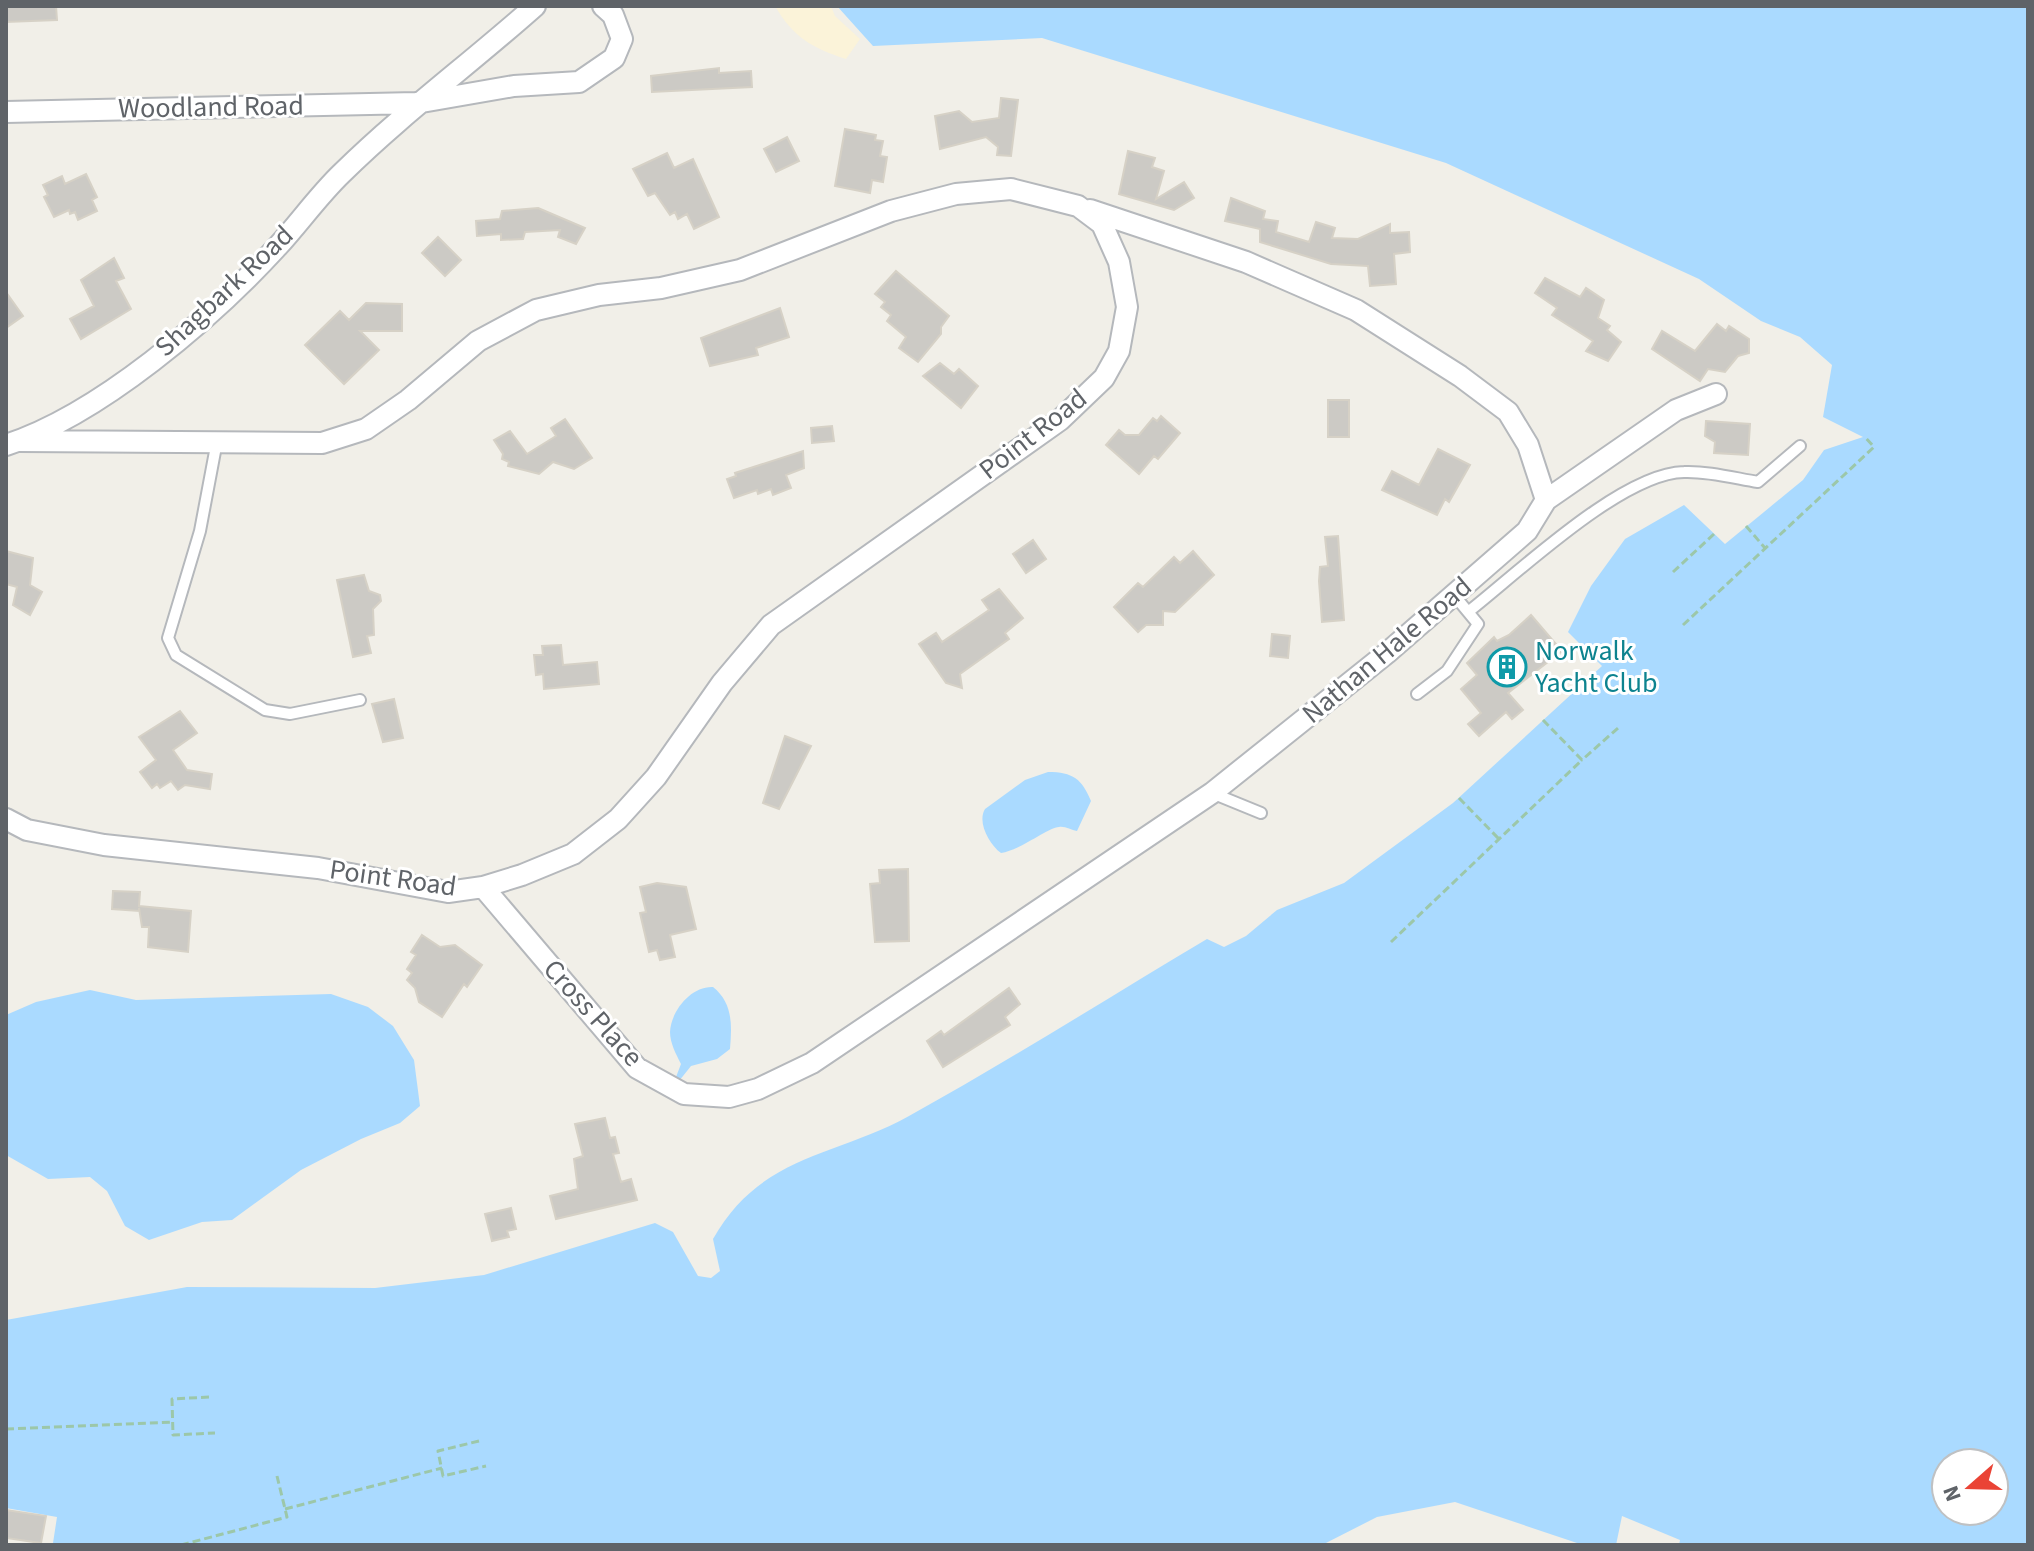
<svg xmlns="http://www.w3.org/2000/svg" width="2034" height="1551" viewBox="0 0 2034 1551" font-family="'Source Sans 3',sans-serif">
  <rect width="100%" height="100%" fill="#f1efe8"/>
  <path fill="#fbf3d9" d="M775 6H831L835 16 860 39 846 59C812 48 793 37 775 6Z"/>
  <path fill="#aadaff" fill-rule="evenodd" d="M837 6H2028V1545H1679L1680 1540 1622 1516 1616 1545H1583L1455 1502 1377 1517 1322 1545H63L53 1543 57 1517 6 1508V1320L187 1287 375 1288 484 1275 655 1223 673 1232 698 1276 711 1278 720 1271 713 1239C761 1154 835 1157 909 1116 1010 1060 1108 998 1207 939L1224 947 1246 936 1277 910 1344 883 1453 803 1602 666 1568 632 1591 586 1625 539 1684 505 1725 544 1803 480 1824 450 1863 437 1823 417 1832 365 1800 337 1761 321 1699 279 1446 163 1042 38 873 46ZM1946 1463H1994V1511H1946Z
    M1048 772C1073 772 1082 779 1091 801L1077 831C1071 830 1065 826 1059 827 1047 828 1021 850 1001 853 989 844 977 822 985 809L1025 780Z
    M713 987C733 1003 732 1025 730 1049L717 1059 691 1066 679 1081 676 1077 681 1064C676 1054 670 1043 670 1032 671 1011 691 986 713 987Z
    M90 990 136 1000 331 994 368 1007 393 1026 414 1060 420 1106 400 1123 361 1139 301 1170 232 1220 202 1222 149 1240 125 1226 107 1191 90 1177 48 1179 6 1155V1015L36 1002Z"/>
  <path fill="#cccac5" stroke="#d6d1c6" stroke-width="2" d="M6 6H56L57 20 6 22Z
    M719 68V73L751 71 752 87 652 92 651 76Z
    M1001 98 1018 100 1011 156 997 155 998 147 986 137 940 149 935 116 959 111 972 122 999 118Z
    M845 129 876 135 875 140 883 141 880 156 887 157 883 182 872 180 870 193 835 186Z
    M787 137 799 161 776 172 764 149Z
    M1128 151 1155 158 1152 167 1164 171 1156 199 1184 182 1194 198 1174 210 1119 194Z
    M667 153 674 168 693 159 719 217 694 229 687 214 678 219 675 212 670 215 655 193 648 196 633 169Z
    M86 174 97 197 92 200 97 211 78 220 75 212 70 214 69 210 54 217 44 197 48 195 43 185 62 176 65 184Z
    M1231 198 1265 211 1263 219 1278 221 1276 232 1309 242 1316 222 1335 228 1332 238 1358 239 1390 224V233L1409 232 1410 252 1394 254 1396 284 1370 286 1368 266 1331 264 1260 242V229L1225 221Z
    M538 208 585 228 576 244 558 237 560 230 525 232 523 239 501 240V234L477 236 476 221 500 219 502 211Z
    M438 237 461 260 445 276 422 253Z
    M114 258 124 278 116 281 131 309 81 339 70 319 94 306 81 280Z
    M896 271 949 316 941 327V334L918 362 899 348 906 337 887 321 891 315 881 307 885 302 875 294Z
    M1545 278 1580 297 1586 288 1604 300 1598 318 1610 326 1607 330 1621 342 1608 361 1586 351 1593 341 1552 315 1557 308 1535 293Z
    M6 292 23 316 6 328Z
    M366 303 402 304V331H360L379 350 344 384 305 345 340 311 349 320Z
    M780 308 789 337 756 348 758 355 710 366 701 338Z
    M1717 324 1726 331 1729 326 1749 339V353L1738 356 1725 372 1708 369 1700 381 1652 349 1662 331 1695 351Z
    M940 363 954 374 959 369 978 386 961 408 923 376Z
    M1328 400H1349V437H1328Z
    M1161 416 1180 433 1158 459 1154 456 1139 474 1106 445 1119 430 1125 435H1139L1153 418 1157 421Z
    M565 419 592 458 574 469 553 462 539 474 508 466 509 462 502 459 503 454 494 440 510 431 527 454 556 436 551 428Z
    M1706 421 1750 424 1748 455 1714 453 1715 442 1705 436Z
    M832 426 834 441 812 443 811 428Z
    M1438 449 1470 465 1449 502 1445 499 1437 515 1382 490 1392 471 1419 485Z
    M803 451 804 468 786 475 791 488 773 495 771 489 758 494 757 490 734 498 727 479 736 476 735 473Z
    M1338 536 1344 620 1322 622 1319 581 1320 567 1328 566 1325 537Z
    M1033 540 1046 559 1026 573 1013 554Z
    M6 551 33 558 30 585 42 592 30 615 13 605 17 587 6 584Z
    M1193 551 1214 575 1175 612 1163 611V625H1146L1138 632 1114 607 1138 583 1143 587 1174 557 1180 563Z
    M364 575 369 591 380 595 381 601 373 609 374 635 367 636 371 653 353 657 337 580Z
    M999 589 1023 618 1005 633 1009 639 960 674 962 688 946 683 919 644 936 633 942 642 989 610 982 600Z
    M1531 615 1562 651 1508 693 1523 710 1512 719 1506 712 1479 736 1468 724 1481 713 1461 689 1477 675 1467 663 1494 637 1497 641 1509 635Z
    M1272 634 1290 636 1288 658 1270 656Z
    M561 645 563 665 597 662 599 684 544 689 543 674 536 675 534 655H543L542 646Z
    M394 699 403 738 383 742 372 704Z
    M180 711 197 733 173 750 187 770 212 774 210 789 185 785 178 790 171 781 160 788 157 784 152 788 140 772 156 760 139 737Z
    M785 736 811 746 779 809 763 803Z
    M908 869 909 941 875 942 870 884 880 883 879 870Z
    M657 883 686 887 696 929 670 935 675 957 660 960 657 950 649 952 640 913 646 912 640 887Z
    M113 891 140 892 139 906 191 911 188 952 148 947 149 927H142L139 908V911L112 909Z
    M422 935 440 947 455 945 482 965 467 987 464 984 442 1017 419 1002 415 988 407 980 412 973 407 969 416 955 411 952Z
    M1009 988 1020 1004 1005 1017 1010 1025 943 1067 927 1041 941 1031 944 1035Z
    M605 1118 610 1138 615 1137 619 1153 613 1154 621 1182 631 1179 637 1200 556 1219 550 1196 578 1189 574 1159 583 1156 575 1124Z
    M511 1208 516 1229 507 1231 509 1237 492 1241 485 1214Z
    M6 1510 46 1516 41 1543 6 1538Z"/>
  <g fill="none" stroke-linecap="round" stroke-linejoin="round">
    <g stroke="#b5b8bc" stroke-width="14">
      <path id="service" d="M217 441 200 531 168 638 176 655 265 710 290 714 360 700
        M1468 612C1518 573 1622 473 1684 472 1708 471 1734 478 1758 482L1800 446
        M1417 694 1447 671 1478 624 1454 595
        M1212 793 1261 813"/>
    </g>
    <g stroke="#b5b8bc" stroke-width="24">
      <path id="minor" d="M6 112 416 103 514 86 579 82 614 58 622 39 613 15 603 6
        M6 445C99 415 212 318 278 246 300 222 319 195 342 173 403 113 471 63 535 6
        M1546 500 1676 410 1716 394
        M6 819 27 830 104 845 318 868 448 892 483 887 522 875 573 854 618 819 656 777 722 683 771 625 1060 420 1104 378 1119 351 1127 307 1119 262 1102 224 1078 206 1011 189 956 194 891 211 740 270 661 288 599 295 536 310 478 341 408 400 366 429 322 443 20 441
        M483 887 637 1068 684 1094 729 1097 758 1089 812 1063 1212 793 1387 653 1527 531 1546 500 1528 445 1508 412 1460 376 1356 310 1246 262 1090 210"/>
    </g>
    <path stroke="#9cc7a9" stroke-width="3" stroke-dasharray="8 4" stroke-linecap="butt" d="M1746 526 1765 548
      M1673 572 1714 534
      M1683 625 1874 447 1865 437
      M1543 720 1582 760 1618 728
      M1459 798 1499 839
      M1391 942 1582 760
      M209 1397 172 1399 173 1435 215 1433
      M6 1429 173 1422
      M479 1441 438 1451 443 1476 486 1466
      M285 1509 442 1468
      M181 1545 287 1517 277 1476"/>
    <use href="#service" stroke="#fff" stroke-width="10"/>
    <use href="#minor" stroke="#fff" stroke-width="20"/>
  </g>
  <defs>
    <g id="building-ring" transform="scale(2)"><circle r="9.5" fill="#fff" stroke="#0f9aa8" stroke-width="1.5"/><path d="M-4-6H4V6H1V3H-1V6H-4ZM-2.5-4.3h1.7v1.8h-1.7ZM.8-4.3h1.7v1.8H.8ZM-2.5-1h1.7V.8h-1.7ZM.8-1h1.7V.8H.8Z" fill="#0f9aa8"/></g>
  </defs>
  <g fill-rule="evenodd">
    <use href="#building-ring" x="1507" y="667"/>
  </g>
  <g text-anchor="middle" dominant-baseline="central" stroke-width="6" stroke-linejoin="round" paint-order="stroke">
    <g font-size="28" fill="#5f6368" stroke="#fff">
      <text transform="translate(211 107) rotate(-1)">Woodland Road</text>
      <text transform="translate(224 291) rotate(-43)">Shagbark Road</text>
      <text transform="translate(1033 434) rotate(-38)">Point Road</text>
      <text transform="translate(1387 650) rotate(-40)">Nathan Hale Road</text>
      <text transform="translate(393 878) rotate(8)">Point Road</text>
      <text transform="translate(593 1013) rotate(48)">Cross Place</text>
    </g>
    <g font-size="28" fill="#0d838f" stroke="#fff" text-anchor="start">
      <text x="1535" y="651">Norwalk<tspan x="1535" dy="32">Yacht Club</tspan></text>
    </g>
  </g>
  <rect width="2034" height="1551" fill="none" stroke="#5f6368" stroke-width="16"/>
  <g transform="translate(1970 1487) rotate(250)"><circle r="38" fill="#ffffff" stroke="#bfc1c3" stroke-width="2"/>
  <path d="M0-6L14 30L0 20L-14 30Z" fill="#ea4335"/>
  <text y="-12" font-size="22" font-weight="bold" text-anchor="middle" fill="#5f6368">N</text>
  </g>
</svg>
